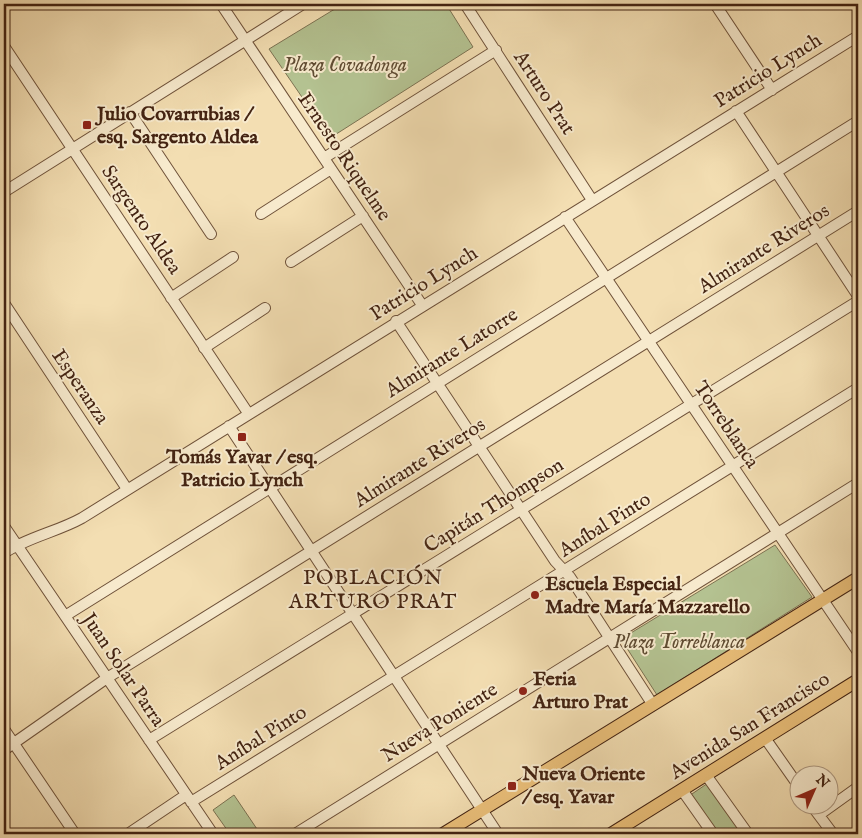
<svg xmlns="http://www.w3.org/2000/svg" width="862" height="838" viewBox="0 0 862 838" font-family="'IM FELL English',serif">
  <rect width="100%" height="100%" fill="#f3deb2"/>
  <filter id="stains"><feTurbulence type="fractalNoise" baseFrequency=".004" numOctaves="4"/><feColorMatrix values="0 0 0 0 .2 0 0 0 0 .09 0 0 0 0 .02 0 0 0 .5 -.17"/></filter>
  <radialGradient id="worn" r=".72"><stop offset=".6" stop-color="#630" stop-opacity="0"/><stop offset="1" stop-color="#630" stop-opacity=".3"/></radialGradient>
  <path fill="#b4c291" stroke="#7c7252" d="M343 4H446L473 47 330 138 269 49Z
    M775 545 812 597 657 695 621 639Z
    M708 783 743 834H715L689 796Z
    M234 795 259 832 255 834H230L213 810Z"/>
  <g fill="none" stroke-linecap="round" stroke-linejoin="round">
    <g stroke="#6f523a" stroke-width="12">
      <path id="minor" d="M221 4 422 305
        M465 4 592 200
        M715 4 772 90
        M4 46 248 413
        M736 111 858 296
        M130 112 211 234
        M324 158 496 50
        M4 192 303 4
        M261 214 331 169
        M565 217 858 652
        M291 262 363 216
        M171 298 233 257
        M4 303 127 489
        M396 321 555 561 570 577 653 705
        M204 348 265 308
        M229 426 498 834
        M4 526 213 834
        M4 553C28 537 57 532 82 518L858 36
        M65 616 858 121
        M4 729 75 834
        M765 738 800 788
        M149 740 858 301
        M4 750 107 678 858 211
        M706 775 748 834
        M682 790 713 834
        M191 802 858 388
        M812 806 833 834
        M819 815 858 787
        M128 834 186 795
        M295 834 858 483"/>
    </g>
    <g stroke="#432312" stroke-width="14">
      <path id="major" d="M443 834 858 578
        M611 834 858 680"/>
    </g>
    <use href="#minor" stroke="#f7eacd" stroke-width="10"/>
    <use href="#major" stroke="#eabf79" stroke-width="12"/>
  </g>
  <g fill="#8f2418" stroke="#f7eacd" stroke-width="2">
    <rect x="82" y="120" width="10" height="10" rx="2.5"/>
    <rect x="237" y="432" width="10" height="10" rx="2.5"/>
    <circle cx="535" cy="595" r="5"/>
    <circle cx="523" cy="691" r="5"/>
    <rect x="507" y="781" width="10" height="10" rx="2.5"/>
  </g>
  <g text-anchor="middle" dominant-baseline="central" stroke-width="4" stroke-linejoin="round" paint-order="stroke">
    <g font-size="20" font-style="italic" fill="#5f4b32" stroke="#f7eacd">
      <text x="345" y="65">Plaza Covadonga</text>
      <text x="679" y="642">Plaza Torreblanca</text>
    </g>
    <g font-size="20" fill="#432312" stroke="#f7eacd">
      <text transform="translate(768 71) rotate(-32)">Patricio Lynch</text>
      <text transform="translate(544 93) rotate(57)">Arturo Prat</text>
      <text transform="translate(344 157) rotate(56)">Ernesto Riquelme</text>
      <text transform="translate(141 220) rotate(56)">Sargento Aldea</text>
      <text transform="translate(764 249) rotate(-32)">Almirante Riveros</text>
      <text transform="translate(424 284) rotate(-32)">Patricio Lynch</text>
      <text transform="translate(452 353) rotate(-32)">Almirante Latorre</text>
      <text transform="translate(80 387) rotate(56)">Esperanza</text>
      <text transform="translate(726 425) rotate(56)">Torreblanca</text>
      <text transform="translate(420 463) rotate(-32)">Almirante Riveros</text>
      <text transform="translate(494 506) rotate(-32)">Capitán Thompson</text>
      <text transform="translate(605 525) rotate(-32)">Aníbal Pinto</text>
      <text transform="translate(123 670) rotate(56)">Juan Solar Parra</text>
      <text transform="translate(440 723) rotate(-32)">Nueva Poniente</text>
      <text transform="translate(750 726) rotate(-32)">Avenida San Francisco</text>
      <text transform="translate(261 738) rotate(-32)">Aníbal Pinto</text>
    </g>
    <g font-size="20" font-weight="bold" fill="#432312" stroke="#f7eacd" text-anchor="start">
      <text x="97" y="114">Julio Covarrubias /<tspan x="97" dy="23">esq. Sargento Aldea</tspan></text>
      <text x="242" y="457" text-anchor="middle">Tomás Yavar / esq.<tspan x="242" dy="23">Patricio Lynch</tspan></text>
      <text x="545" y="584">Escuela Especial<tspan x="545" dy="23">Madre María Mazzarello</tspan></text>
      <text x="533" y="679">Feria<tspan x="533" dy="23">Arturo Prat</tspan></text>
      <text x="522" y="774">Nueva Oriente<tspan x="522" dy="23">/ esq. Yavar</tspan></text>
    </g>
    <g font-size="21" letter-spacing="1" fill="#432312" stroke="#f7eacd">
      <text x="373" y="578">POBLACIÓN<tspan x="373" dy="24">ARTURO PRAT</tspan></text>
    </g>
  </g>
  <rect width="862" height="838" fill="none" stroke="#f3deb2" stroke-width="20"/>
  <rect x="5" y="5" width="852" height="828" fill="none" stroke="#432312" stroke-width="2.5"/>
  <rect x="10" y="10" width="842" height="818" fill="none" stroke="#432312"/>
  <g transform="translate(814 790) rotate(45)"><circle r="24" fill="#f7eacd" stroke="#af9a82"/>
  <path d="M0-4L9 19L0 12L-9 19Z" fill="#8f2418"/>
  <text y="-8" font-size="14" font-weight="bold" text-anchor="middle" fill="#432312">N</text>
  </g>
  <rect width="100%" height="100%" filter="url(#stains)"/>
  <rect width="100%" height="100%" fill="url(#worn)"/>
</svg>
